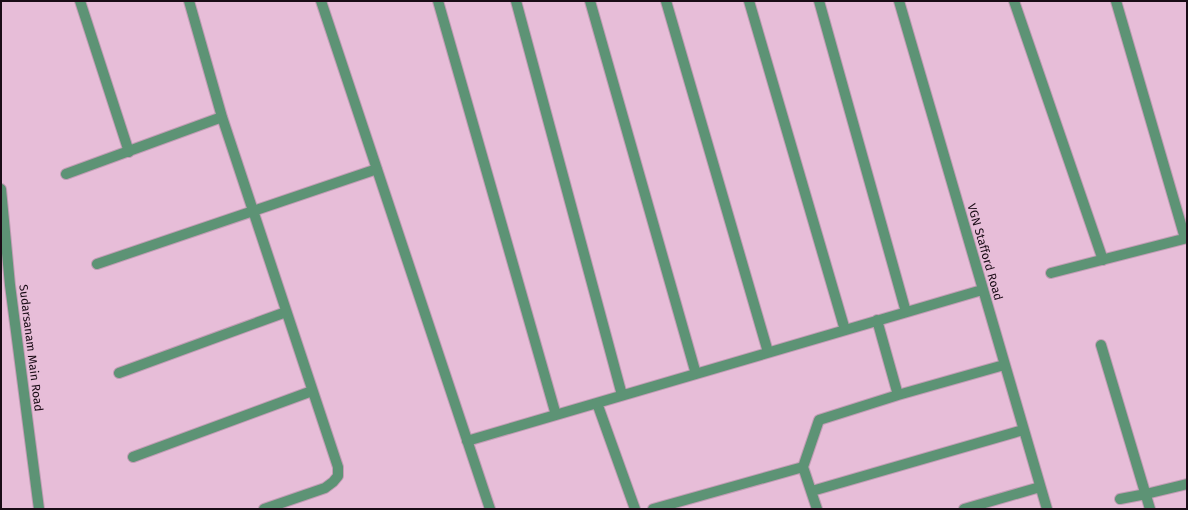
<svg xmlns="http://www.w3.org/2000/svg" width="1188" height="510" viewBox="0 0 1188 510" font-family="'Fira Sans',sans-serif">
  <rect width="100%" height="100%" fill="#e7bdd8"/>
  <g fill="none" stroke-linecap="round" stroke-linejoin="round">
    <g stroke="#c29db5" stroke-width="12">
      <path id="minor" d="M80 1 129 152
        M189 1 222 117 338 467V476L333 482 325 488 264 509
        M321 1 490 509
        M438 1 556 415
        M516 1 622 395
        M590 1 696 374
        M666 1 768 352
        M749 1 845 330
        M819 1 906 312
        M899 1 1047 509
        M1014 1 1103 260
        M1116 1 1185 238
        M66 174 222 117
        M1 189 10 285 39 509
        M97 264 377 169
        M1051 273 1187 238
        M877 320 898 395
        M1101 345 1150 509
        M119 373 286 312
        M597 403 635 509
        M467 441 982 290
        M133 457 312 391
        M812 491 1023 430
        M1120 499 1146 494 1187 484
        M653 509 803 467
        M817 509 803 467 819 420 898 395 1004 365
        M964 509 1040 487"/>
    </g>
    <use href="#minor" stroke="#5d9375" stroke-width="10"/>
  </g>
  <g text-anchor="middle" dominant-baseline="central" stroke-width="4" stroke-linejoin="round" paint-order="stroke">
    <g font-size="12" fill="#1a0c16" stroke="#e7bdd8">
      <text transform="translate(985 252) rotate(74)">VGN Stafford Road</text>
      <text transform="translate(31 348) rotate(83)">Sudarsanam Main Road</text>
    </g>
  </g>
  <rect width="1188" height="510" fill="none" stroke="#1a0c16" stroke-width="4"/>
</svg>
